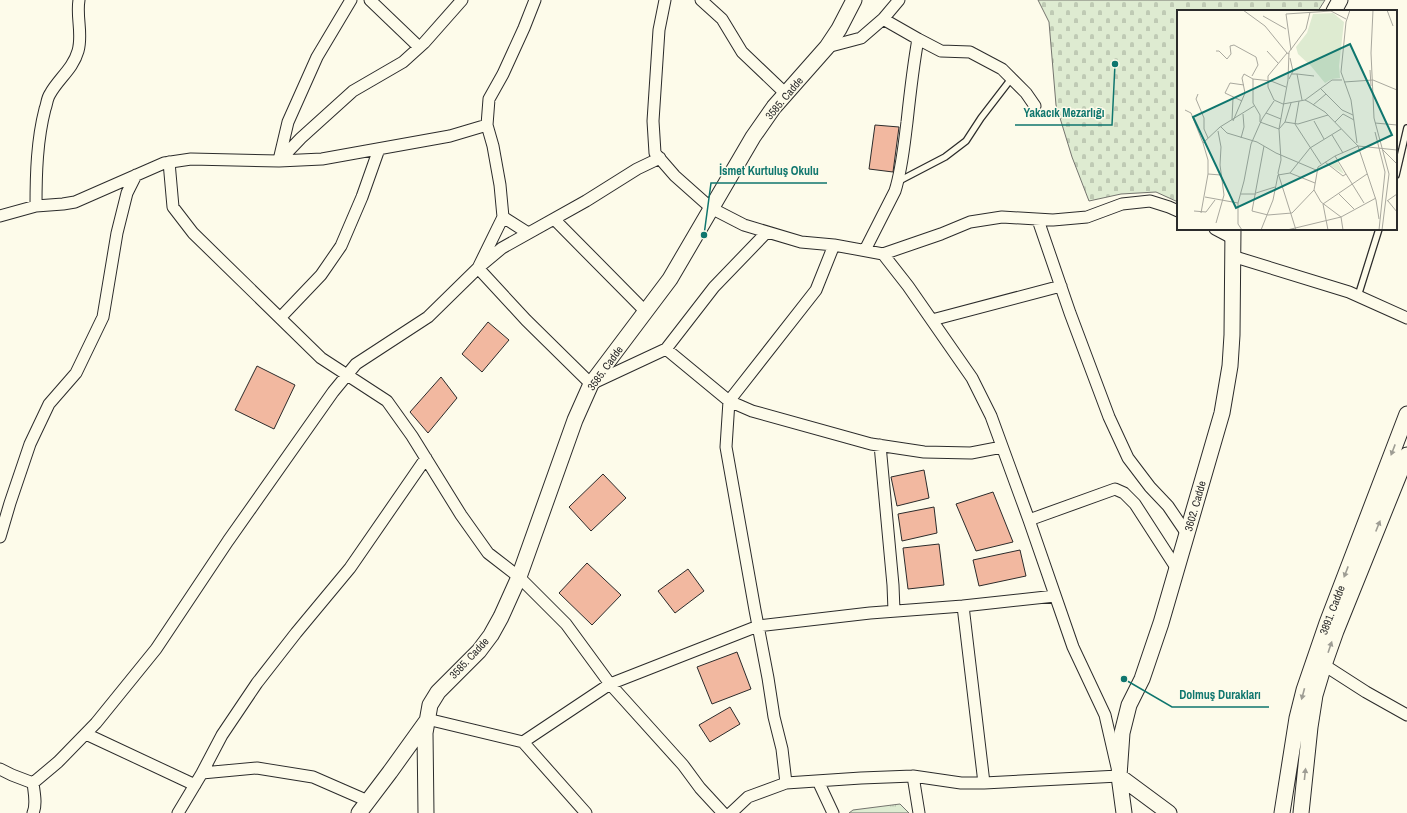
<svg xmlns="http://www.w3.org/2000/svg" width="1407" height="813" viewBox="0 0 1407 813" font-family="'Archivo Narrow',sans-serif">
  <defs>
    <pattern id="cemetery-stones" width="16" height="16" patternUnits="userSpaceOnUse"><rect width="16" height="16" fill="#deebd1"/><path d="M2 7V4a2 2 0 0 1 4 0v3zM10 15v-3a2 2 0 0 1 4 0v3z" fill="#bfcab4"/></pattern>
    <pattern id="park-tufts" width="24" height="20" patternUnits="userSpaceOnUse"><rect width="24" height="20" fill="#deebd1"/><path d="M3 7l-1-3M5 7V3M7 7l1-3M15 17l-1-3M17 17v-4M19 17l1-3" fill="none" stroke="#bfcab4"/></pattern>
  </defs>
  <rect width="100%" height="100%" fill="#fdfbea"/>
  <path fill="url(#cemetery-stones)" stroke="#74746e" d="M1038 0H1325L1318 11H1178V202L1156 192 1121 194 1089 201 1072 157 1056 105 1049 22Z"/>
  <path fill="url(#park-tufts)" stroke="#74746e" d="M900 804 909 813H849L853 810Z"/>
  <path fill="#f2b8a0" stroke="#2b2b2b" d="M875 125 899 127 893 172 869 169Z
    M488 322 509 340 482 372 462 354Z
    M257 366 295 385 274 429 235 410Z
    M441 377 457 398 428 433 410 412Z
    M924 470 929 498 897 506 891 477Z
    M603 474 626 498 591 531 569 507Z
    M993 492 1013 542 976 551 956 504Z
    M934 507 937 533 902 541 898 514Z
    M939 544 944 585 908 589 903 548Z
    M1020 550 1026 576 979 586 973 560Z
    M587 563 621 595 592 625 559 593Z
    M688 569 704 591 675 613 658 591Z
    M737 652 751 689 712 704 697 667Z
    M730 707 740 724 710 742 699 725Z"/>
  <g fill="none" stroke-linecap="round" stroke-linejoin="round">
    <g stroke="#2b2b2b" stroke-width="8">
      <path id="lane" d="M1396 175 1407 128
        M899 181 945 157 966 141 981 118 1011 79
        M1358 296 1379 229"/>
    </g>
    <g stroke="#2b2b2b" stroke-width="13">
      <path id="street" d="M370 0 419 47
        M535 0 524 28 503 74 489 99 487 125 493 146 500 185 503 217 478 268 526 320 591 384 666 349 714 287 767 232
        M665 0 659 30 653 121 655 153 675 176 711 208 744 225 801 242 834 245 883 254 908 286 972 378 991 416 1029 520 1073 647 1105 715 1119 776 984 783H961L913 776 861 778 786 783 748 797 731 813
        M701 0 722 19 742 52 786 94
        M918 39 941 51 970 52 1002 69 1026 93 1035 106
        M827 47 861 38 883 19 899 0
        M279 160 288 122 317 57 351 0
        M279 161 301 138 353 91 403 62 424 43 462 0
        M169 162 173 207 193 233 321 358 387 401 412 436 461 515 488 553 519 577 566 624 610 684 683 765 700 788 723 813
        M36 206C36 173 37 140 45 109 47 104 47 98 50 94 58 79 73 69 78 51 83 34 76 17 79 0
        M0 216 36 206 63 204 75 202 164 163 191 159 279 161 322 159 450 136 487 125
        M503 217 528 233
        M554 219 646 312
        M1038 220 1070 313 1109 417 1128 458 1150 487 1168 506 1187 534
        M1215 229 1232 238
        M865 250 895 191C902 169 904 145 907 122 910 94 913 67 918 39L883 19
        M883 254 941 234 970 222 1002 217 1053 220 1087 217 1122 204 1150 201 1169 207 1178 211
        M1232 256 1349 292 1407 318
        M280 318 321 275 341 246 362 197 379 149
        M932 320 1061 286
        M666 349 729 401 752 411 871 444 924 452 971 453 1002 447
        M880 445 893 585 894 611
        M1029 520 1115 489 1124 493 1135 504 1177 569
        M0 537 10 503 30 444 49 404 76 373 103 317 117 233 127 193 136 175
        M963 606 984 783
        M1324 665 1366 692 1407 715
        M427 719 523 742 586 813
        M86 734 195 785
        M523 742 610 684 758 626 870 613 963 606 1055 596
        M0 769 12 775 33 783
        M202 773 257 768 313 777 368 801
        M913 776 919 813
        M818 781 833 813
        M33 783 58 762 96 723 156 649 228 541 333 392 356 364 428 317 478 268 502 248 586 201 637 169 660 158
        M33 783C34 792 37 804 33 813
        M786 783 782 749 774 717 768 678 755 610 726 447 729 401 816 290 834 245
        M178 813 202 773 222 735 257 683 296 633 350 568 426 458"/>
    </g>
    <g stroke="#2b2b2b" stroke-width="17">
      <path id="secondary" d="M1334 11 1340 0
        M1119 776 1169 813
        M359 813 390 772 426 722
        M426 813 425 733 430 705 438 692 479 651 491 635 501 617 519 577 575 420 591 384 670 279 753 137 774 107 827 47 839 29 854 0
        M1124 813 1119 776 1122 733 1129 705 1142 679 1161 623 1222 413 1230 366 1232 335 1233 229
        M1282 813 1297 718 1304 690 1327 623 1407 414
        M1301 813 1310 727 1315 695 1324 665 1336 631 1407 455"/>
    </g>
    <use href="#lane" stroke="#fdfbea" stroke-width="5.5"/>
    <use href="#street" stroke="#fdfbea" stroke-width="11"/>
    <use href="#secondary" stroke="#fdfbea" stroke-width="15"/>
  </g>
  <defs><path id="oneway-solid" d="M-6-.8H1V-3.2L6.5 0L1 3.2V.8H-6Z"/></defs>
  <g fill="#9e9d94">
    <use href="#oneway-solid" transform="translate(1393 450) rotate(111)"/>
    <use href="#oneway-solid" transform="translate(1378 526) rotate(-68)"/>
    <use href="#oneway-solid" transform="translate(1346 572) rotate(111)"/>
    <use href="#oneway-solid" transform="translate(1330 647) rotate(-71)"/>
    <use href="#oneway-solid" transform="translate(1303 694) rotate(105)"/>
    <use href="#oneway-solid" transform="translate(1305 774) rotate(-84)"/>
  </g>
  <g text-anchor="middle" dominant-baseline="central" stroke-width="3" stroke-linejoin="round" paint-order="stroke">
    <g font-size="11" fill="#2b2b2b" stroke="#fdfbea">
      <text transform="translate(784 98) rotate(-50)">3585. Cadde</text>
      <text transform="translate(605 368) rotate(-54)">3585. Cadde</text>
      <text transform="translate(1195 506) rotate(-74)">3602. Cadde</text>
      <text transform="translate(1332 610) rotate(-69)">3891. Cadde</text>
      <text transform="translate(469 658) rotate(-47)">3585. Cadde</text>
    </g>
  </g>
  <g transform="translate(1177 10)">
    <rect width="220" height="220" fill="#fdfbea"/>
    <path d="M156 3 167 12 162 56 163 68 155 69 148 73 134 56 121 44 119 37 130 23 136 4Z" fill="#deebd1"/>
    <path d="M158 150 160 151 167 164 152 155Z" fill="#deebd1"/>
    <path fill="none" stroke="#a9a89e" stroke-width="1" d="M66 0 88 16 110 43M173 0 169 12 164 62 174 90 180 133M196 0 194 43 197 108 212 164 205 220M210 0 216 16M86 6 109 19M114 40 109 4 154 1 169 9M39 41H42L50 49 54 44 53 36 57 35 79 47 81 55 75 66M90 41 101 53M112 44 110 43 91 66V77L97 90 106 94 128 90 132 92 148 102 181 136M193 60 194 76M115 64H120L125 90M120 64 137 66M76 69 94 71 109 77M112 69 116 61 113 48M167 72 196 70 220 80M143 78 165 100 176 105M21 84 19 89 27 108V119L31 128M128 90 155 70H165M65 91 48 83 53 73 67 75M122 91 118 114 144 154M136 95 149 84M8 100 14 103 26 133 43 117 77 96M89 103 104 109M55 110 56 88M56 111 68 83 65 68 67 64 76 69V93L83 105V112L102 119 108 112 114 93M137 111 147 129M108 112 121 114 151 105M158 112 166 104 177 110M198 113 220 115M44 117 50 123 80 132 99 143 139 160M198 122 208 162 202 220M155 125 166 143M64 128 67 117 66 104M87 136 75 201 91 205 115 203 137 180 141 157 158 146 181 136 220 140M181 136 199 190 202 209M206 140 220 154M158 146 169 164M148 152 166 166 169 164 187 193M113 163 133 138 164 119M31 164 44 165M137 180 144 192 164 207 166 220M79 183 98 177M64 184H79M162 184 177 199M28 187 61 193M210 191 220 184M211 191 220 202M17 201 29 202 38 190M24 203 31 164V150L26 133M39 213 47 185 43 155 44 137 41 121M65 220 61 214V193L67 171 74 134 85 109 97 91M84 220 96 190 101 165 113 163 138 173M110 220 164 207 199 188M119 220 101 163 104 150 102 119 111 70 112 42 129 19 133 2M151 220 146 194 190 164"/>
    <path fill="#0f766e" fill-opacity="0.15" stroke="#0f766e" stroke-width="2" d="M173 34 215 125 59 198 16 107Z"/>
    <rect width="220" height="220" fill="none" stroke="#2b2b2b" stroke-width="2"/>
  </g>
  <path fill="none" stroke="#0f766e" stroke-width="1.5" d="M1115 64L1112 125H1015M704 235L711 183H827M1124 679L1172 707H1269"/>
  <g fill="#0f766e" stroke="#fdfbea" stroke-width="1.5">
    <circle cx="1115" cy="64" r="4"/>
    <circle cx="704" cy="235" r="4"/>
    <circle cx="1124" cy="679" r="4"/>
  </g>
  <g font-size="12" text-anchor="middle" font-weight="bold" fill="#0f766e" stroke="#fdfbea" stroke-width="3" stroke-linejoin="round" paint-order="stroke">
    <text x="1064" y="117">Yakacık Mezarlığı</text>
    <text x="769" y="175">İsmet Kurtuluş Okulu</text>
    <text x="1220" y="699">Dolmuş Durakları</text>
  </g>
</svg>
